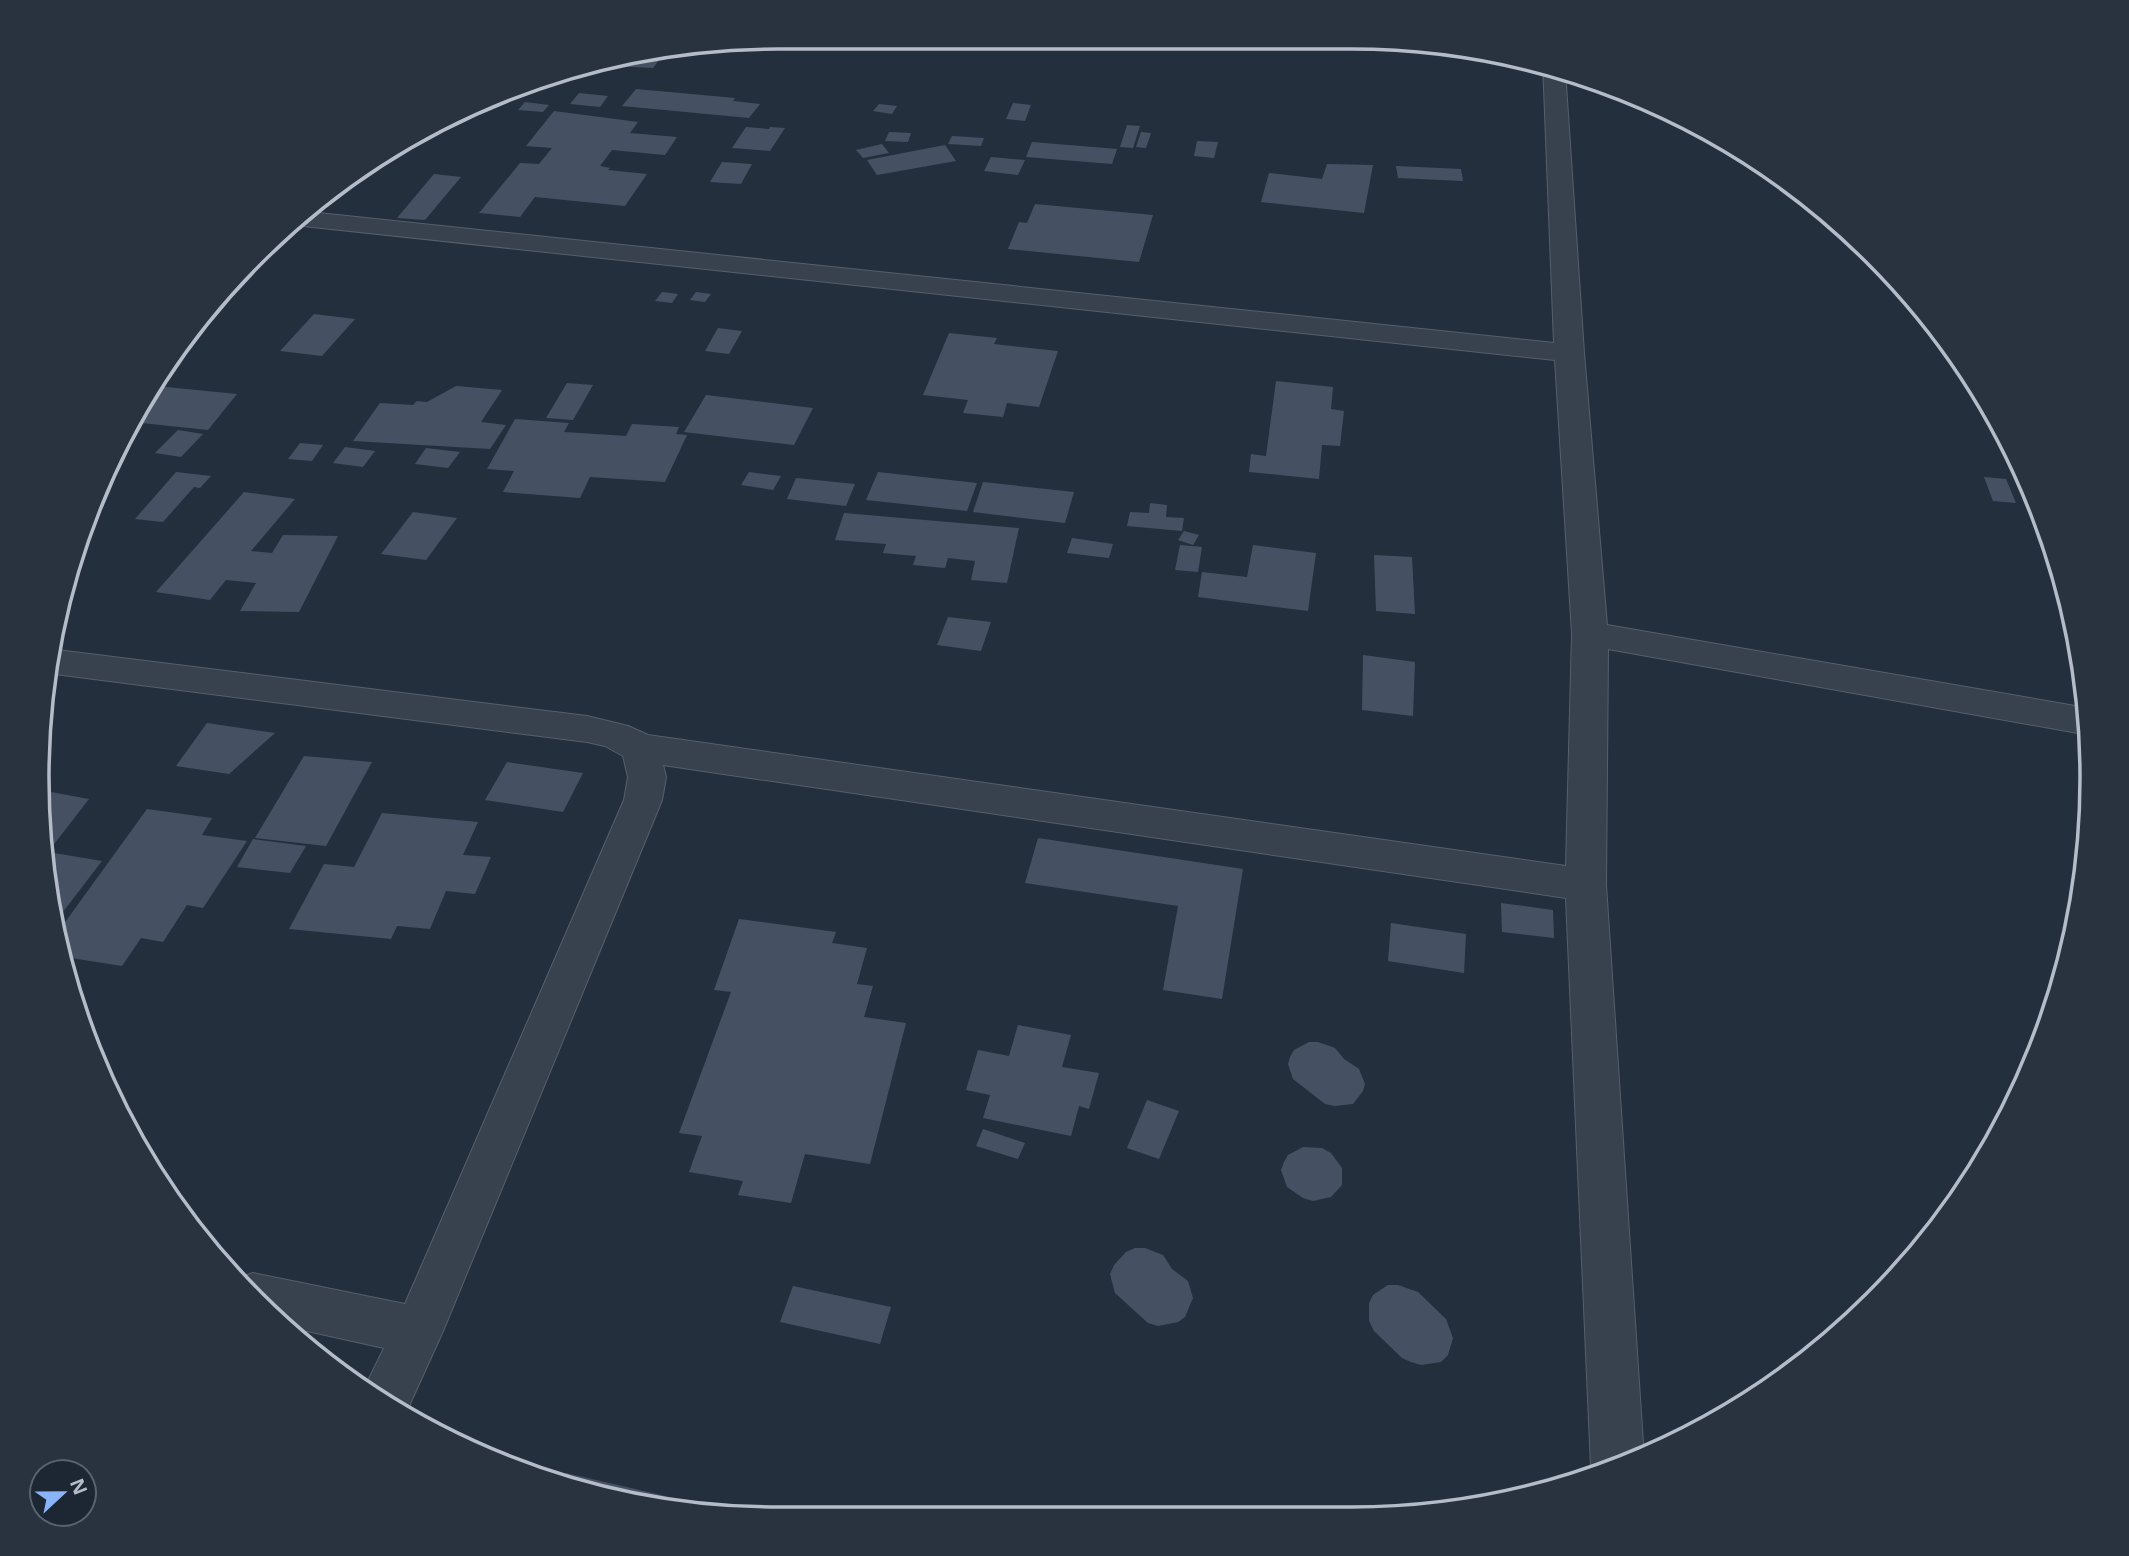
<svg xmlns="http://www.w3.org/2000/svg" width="2129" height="1556" viewBox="0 0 2129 1556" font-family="'Noto Sans',sans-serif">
  <rect width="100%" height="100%" fill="#242f3e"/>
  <path fill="#455162" d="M665 52 653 68 609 66 614 58Z
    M636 89 735 98 733 101 760 104 749 118 622 106Z
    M579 93 608 96 600 107 570 104Z
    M525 102 549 105 543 112 518 110Z
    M1013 103 1031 105 1025 121 1006 119Z
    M879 104 897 106 892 114 873 111Z
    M554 111 638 122 630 133 677 137 665 155 612 150 600 166 610 168 608 170 647 174 625 206 535 197 520 217 479 213 520 163 539 164 552 148 526 146Z
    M1127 125 1140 126 1133 148 1120 147Z
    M746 127 769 129 770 127 785 128 770 151 732 148Z
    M889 132 911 133 908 142 885 141Z
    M1141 132 1151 133 1146 148 1136 147Z
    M952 136 984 138 981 146 948 144Z
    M1197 141 1218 142 1214 158 1194 156Z
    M1032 142 1117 149 1112 164 1026 157Z
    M882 144 889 153 863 158 856 150Z
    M945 145 956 161 877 175 867 160Z
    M991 157 1025 160 1018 175 984 171Z
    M722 162 752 164 741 184 710 182Z
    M1327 164 1373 165 1364 213 1261 202 1269 173 1322 179Z
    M1396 166 1461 169 1463 181 1398 178Z
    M434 174 461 177 425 220 397 218Z
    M1035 204 1153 215 1139 262 1008 249 1019 222 1027 223Z
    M662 292 678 294 672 303 655 301Z
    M696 292 711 294 705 302 690 300Z
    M314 314 355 319 322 356 280 351Z
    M718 328 742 331 729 354 705 351Z
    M949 333 997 338 994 344 1058 351 1039 407 1007 403 1003 417 963 413 968 400 923 395Z
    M1276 381 1333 387 1331 409 1344 411 1340 446 1322 445 1319 479 1249 472 1251 454 1266 456Z
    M567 383 593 385 573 420 546 418Z
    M156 386 237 394 208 430 132 422Z
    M456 386 502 390 481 422 506 425 490 449 353 441 380 403 413 405 417 401 427 402Z
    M706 395 813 408 794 445 684 432Z
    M515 419 569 423 564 432 626 436 632 424 679 427 676 434 687 435 665 482 590 477 580 498 503 492 514 471 487 469Z
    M178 430 203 434 181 457 155 453Z
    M300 443 323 445 312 461 288 459Z
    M345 447 375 451 363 467 333 463Z
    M426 448 460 452 448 468 415 464Z
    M2014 464 2021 465 2028 482 2019 481Z
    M176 472 211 476 200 488 194 487 163 522 135 519Z
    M749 472 781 476 773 490 741 485Z
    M878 472 977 483 967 511 866 500Z
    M1984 477 2006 479 2016 503 1993 501Z
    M796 478 855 484 846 506 787 499Z
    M983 482 1074 492 1065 523 973 512Z
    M244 492 295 499 251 551 272 553 283 535 338 536 299 612 240 611 256 583 226 580 210 600 156 592Z
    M1150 503 1167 505 1166 517 1184 518 1182 531 1127 526 1130 512 1149 513Z
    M413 512 457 518 426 560 381 554Z
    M844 513 1019 528 1007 583 971 580 975 561 948 558 945 568 913 565 916 556 883 553 886 544 835 540Z
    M1184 531 1199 535 1193 545 1178 540Z
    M1072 538 1113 544 1109 558 1067 553Z
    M1180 545 1202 547 1198 572 1175 570Z
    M1253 545 1316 553 1308 611 1198 597 1202 572 1247 577Z
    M1374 555 1412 557 1415 614 1376 611Z
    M948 617 991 622 981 651 937 645Z
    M1363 655 1415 662 1413 716 1362 710Z
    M207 723 275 733 229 774 176 766Z
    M304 756 372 762 326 846 255 838Z
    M507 762 583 773 563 812 485 800Z
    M40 790 89 799 48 852 102 861 56 921 43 874Z
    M147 809 212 818 202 835 247 841 203 908 187 905 163 942 141 938 122 966 65 957 58 932Z
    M382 813 478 822 463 855 491 857 475 894 446 891 430 929 397 926 391 939 289 929 324 864 354 867Z
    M1038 838 1243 869 1222 999 1163 990 1178 906 1025 883Z
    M253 839 306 846 290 873 237 867Z
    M1501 903 1553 910 1554 938 1502 932Z
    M739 919 836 932 832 943 867 948 857 984 873 986 864 1017 906 1023 870 1164 805 1154 791 1203 738 1195 743 1181 689 1172 702 1136 679 1133 731 992 714 990Z
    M1391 923 1466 934 1464 973 1388 961Z
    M1018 1025 1071 1035 1062 1067 1099 1073 1089 1109 1079 1106 1071 1136 983 1118 990 1095 966 1090 978 1050 1009 1056Z
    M1309 1042H1318L1335 1048 1344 1059 1359 1069 1365 1084 1363 1091 1353 1104 1335 1106 1325 1104 1293 1079 1288 1064 1290 1057 1294 1050Z
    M1147 1100 1179 1111 1159 1159 1127 1148Z
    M983 1129 1025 1143 1018 1159 976 1146Z
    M1303 1147 1322 1148 1331 1153 1342 1168V1185L1331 1197 1313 1201 1303 1198 1287 1187 1281 1170 1284 1162 1288 1155Z
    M1135 1248H1145L1163 1255 1172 1269 1188 1281 1193 1298 1185 1317 1178 1322 1158 1326 1148 1323 1115 1293 1110 1274 1114 1265 1126 1252Z
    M1388 1285H1398L1418 1292 1446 1319 1453 1338 1448 1355 1441 1362 1421 1365 1411 1362 1402 1358 1374 1331 1369 1321V1303L1373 1295Z
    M793 1286 891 1307 880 1344 780 1322Z
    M566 1473 752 1516V1517L729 1518 561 1484Z"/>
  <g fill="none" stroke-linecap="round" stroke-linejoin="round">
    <g stroke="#565f6c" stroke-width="2">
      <path id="street" d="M1543 62 1565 70 1584 353 1607 625 2087 708 2089 735 1608 649 1606 885 1644 1458 1635 1463 1594 1474 1591 1467 1566 898 663 765 666 777 662 800 443 1331 404 1417 364 1389 384 1348 280 1325 237 1279 253 1273 405 1304 624 800 628 777 623 756 605 746 587 742 47 673 49 649 587 716 628 726 648 735 1566 866 1572 634 1555 360 294 225 309 212 1554 343Z"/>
    </g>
    <use href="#street" fill="#38414e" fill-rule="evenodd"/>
  </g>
  <path d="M0 0H2129V1556H0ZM778 49H1351A729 729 0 0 1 2080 778V778A729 729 0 0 1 1351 1507H778A729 729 0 0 1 49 778V778A729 729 0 0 1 778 49Z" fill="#29323f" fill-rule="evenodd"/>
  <path fill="none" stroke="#b4bcc9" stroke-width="3.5" d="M778 49H1351A729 729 0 0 1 2080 778V778A729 729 0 0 1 1351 1507H778A729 729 0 0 1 49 778V778A729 729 0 0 1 778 49Z"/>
  <g transform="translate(63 1493) rotate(68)"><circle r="33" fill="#1d2633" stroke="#59626f" stroke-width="2"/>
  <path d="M0-5L12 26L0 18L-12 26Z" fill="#8ab4f8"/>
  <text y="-10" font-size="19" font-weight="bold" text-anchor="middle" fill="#b4bcc9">N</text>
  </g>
</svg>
